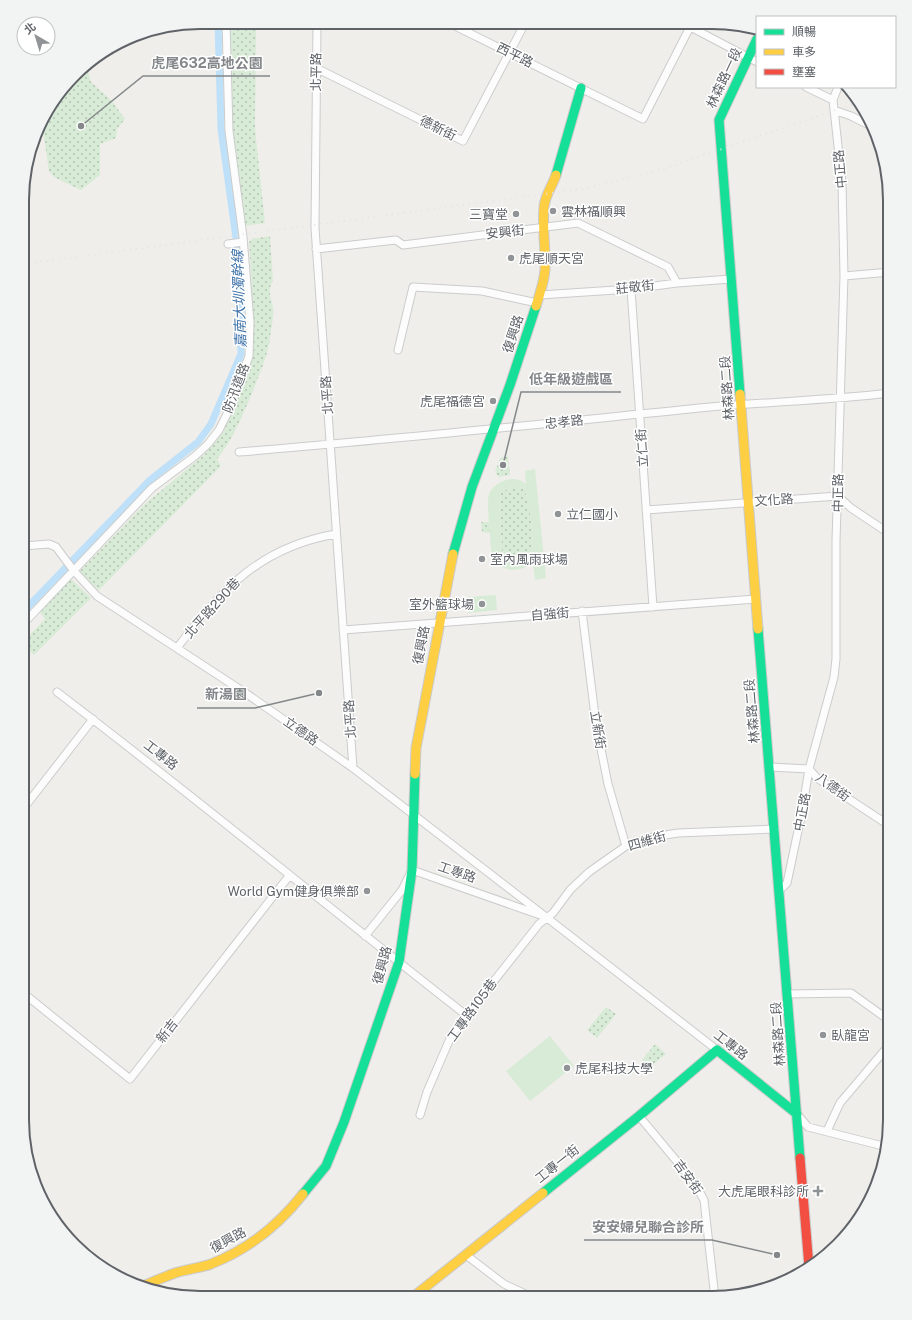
<svg xmlns="http://www.w3.org/2000/svg" width="912" height="1320" viewBox="0 0 912 1320" font-family="'Public Sans','Noto Sans TC',sans-serif">
  <defs>
    <pattern id="green-dots" width="8" height="8" patternUnits="userSpaceOnUse"><rect width="8" height="8" fill="#d8ebd6"/><path d="M2 2h.1M6 6h.1" fill="none" stroke="#b2c2b1" stroke-width="1.8" stroke-linecap="round"/></pattern>
  </defs>
  <rect width="100%" height="100%" fill="#efeeea"/>
  <path fill="url(#green-dots)" d="M230 22H256L255 129 265 223 244 226 233 129Z
    M86 64 91 82 111 100 125 119 117 129 116 138 100 144V175L81 190 54 177 49 171 42 123 46 111Z
    M270 236 273 281C267 289 271 299 273 307 274 317 271 329 270 338 268 356 259 374 253 391 242 416 234 438 217 459L221 466 99 590 90 582 80 571 144 505 205 454 224 430 247 375 254 348 251 270 249 242 252 239Z
    M508 456 510 475 499 477 495 472 500 458Z
    M512 486 523 488C530 496 535 544 531 554L518 561 506 558 502 550 499 501 501 493Z
    M481 522H489L490 533 482 532Z
    M71 579 91 598 34 655 23 645V642L45 619 40 612Z
    M606 1007 616 1014 597 1038 587 1030Z
    M655 1044 666 1054 650 1067 642 1060Z"/>
  <path fill="#d8ebd6" fill-rule="evenodd" d="M535 469 546 578 535 580 533 562C519 575 495 572 491 551 491 538 486 504 489 494 492 487 499 482 506 480 513 478 520 479 526 484L525 471ZM512 486 523 488C530 496 535 544 531 554L518 561 506 558 502 550 499 501 501 493Z
    M496 595 497 610 468 613 467 597Z
    M550 1036 574 1066 530 1101 506 1071Z"/>
  <g fill="none" stroke-linecap="round" stroke-linejoin="round">
    <path stroke="#bfe0f9" stroke-width="7" d="M23 612 150 480 198 442 211 424 241 354 240 267 221 129 218 22"/>
    <g stroke="#cbcccc" stroke-width="9">
      <path id="street" d="M317 22 315 228 353 768
        M449 23 643 119 692 23
        M683 23 757 62
        M316 68 463 141 525 23
        M806 87 833 100
        M834 110 851 116 873 127
        M228 244 243 242
        M316 249 396 240 403 245 578 223 668 267 677 283
        M844 276 890 272
        M631 289 653 607
        M540 295 631 289 677 283 731 279
        M398 350 413 287 482 291 537 303
        M239 452C390 440 540 424 690 409 757 402 823 401 890 393
        M646 510 838 496 851 508 890 534
        M23 546 49 544 56 547 74 571 97 596 247 694 353 768 546 917
        M582 611 596 724 608 784 626 846
        M23 624 152 488 195 456 208 444 219 430 231 406 249 356 250 322 243 237 229 131 226 22
        M343 630 756 599
        M177 648C222 589 260 547 336 534
        M57 692C195 797 329 908 466 1015
        M770 767 809 769 817 778 890 826
        M23 809 93 719
        M779 891 787 883 802 812 809 769 834 677 836 659V541L844 276 842 183 833 100 838 87
        M365 936 402 890 412 870 546 917 717 1050
        M22 992 130 1079 289 876
        M788 994 851 993 890 1021
        M797 1114 808 1127 887 1147
        M420 1115 427 1092 452 1034 539 924 553 913 570 890 589 872 626 846 653 837 678 833 775 829
        M639 1116 694 1182 704 1200 715 1298
        M827 1131 840 1103 890 1044
        M466 1255 504 1284 532 1297"/>
    </g>
    <g stroke="#cacacb" stroke-width="11">
      <path id="fast" d="M556 175 581 88
        M740 394 719 120 757 39
        M453 554 472 487 510 385 536 306
        M758 629 800 1158
        M543 1193 639 1116 717 1050 797 1114
        M303 1194 326 1166 344 1122 399 962 412 870 415 774"/>
    </g>
    <g stroke="#cacacb" stroke-width="11">
      <path id="slow" d="M536 306C540 294 544 282 545 270 546 249 542 228 544 207 545 195 552 187 556 175
        M740 394 758 629
        M415 774 416 748 453 554
        M141 1287C152 1282 164 1277 175 1273 187 1269 200 1268 211 1264 249 1249 278 1226 303 1194
        M413 1297 543 1193"/>
    </g>
    <g stroke="#cacacb" stroke-width="11">
      <path id="jam" d="M800 1158 809 1267"/>
    </g>
    <use href="#street" stroke="#fdfcfc" stroke-width="7"/>
    <use href="#fast" stroke="#16e098" stroke-width="9"/>
    <use href="#slow" stroke="#ffcf43" stroke-width="9"/>
    <use href="#jam" stroke="#f24e42" stroke-width="9"/>
    <path stroke="#e4e4e4" stroke-width="2" stroke-dasharray="1 5" stroke-linecap="butt" d="M23 264 582 189 664 169 856 103"/>
  </g>
  <g fill="#919496" stroke="#fff" stroke-width="1.5">
    <circle cx="553" cy="211" r="4"/>
    <circle cx="516" cy="214" r="4"/>
    <circle cx="511" cy="258" r="4"/>
    <circle cx="493" cy="401" r="4"/>
    <circle cx="558" cy="514" r="4"/>
    <circle cx="482" cy="559" r="4"/>
    <circle cx="482" cy="604" r="4"/>
    <circle cx="367" cy="891" r="4"/>
    <circle cx="823" cy="1035" r="4"/>
    <circle cx="567" cy="1068" r="4"/>
    <path d="M816 1185h4v4h4v4h-4v4h-4v-4h-4v-4h4z"/>
  </g>
  <g text-anchor="middle" dominant-baseline="central" stroke-width="3" stroke-linejoin="round" paint-order="stroke">
    <g font-size="13" fill="#5f6368" stroke="#fff">
      <text transform="translate(515 55) rotate(26)">西平路</text>
      <text transform="translate(316 72) rotate(-89)">北平路</text>
      <text transform="translate(724 78) rotate(-65)">林森路一段</text>
      <text transform="translate(438 128) rotate(26)">德新街</text>
      <text transform="translate(840 169) rotate(-95)">中正路</text>
      <text transform="translate(505 232) rotate(-6)">安興街</text>
      <text transform="translate(635 287) rotate(-6)">莊敬街</text>
      <text transform="translate(513 334) rotate(-72)">復興路</text>
      <text transform="translate(236 388) rotate(-69)">防汛道路</text>
      <text transform="translate(727 388) rotate(-94)">林森路二段</text>
      <text transform="translate(327 395) rotate(-94)">北平路</text>
      <text transform="translate(564 422) rotate(-6)">忠孝路</text>
      <text transform="translate(642 448) rotate(-94)">立仁街</text>
      <text transform="translate(838 493) rotate(-89)">中正路</text>
      <text transform="translate(774 500) rotate(-4)">文化路</text>
      <text transform="translate(212 608) rotate(-48)">北平路290巷</text>
      <text transform="translate(550 614) rotate(-5)">自強街</text>
      <text transform="translate(421 645) rotate(-79)">復興路</text>
      <text transform="translate(752 711) rotate(-95)">林森路二段</text>
      <text transform="translate(350 719) rotate(-94)">北平路</text>
      <text transform="translate(598 730) rotate(81)">立新街</text>
      <text transform="translate(301 731) rotate(35)">立德路</text>
      <text transform="translate(161 755) rotate(38)">工專路</text>
      <text transform="translate(833 787) rotate(36)">八德街</text>
      <text transform="translate(802 812) rotate(-79)">中正路</text>
      <text transform="translate(647 841) rotate(-16)">四維街</text>
      <text transform="translate(457 872) rotate(19)">工專路</text>
      <text transform="translate(382 965) rotate(-75)">復興路</text>
      <text transform="translate(472 1010) rotate(-54)">工專路105巷</text>
      <text transform="translate(167 1031) rotate(-52)">新吉</text>
      <text transform="translate(778 1034) rotate(-94)">林森路二段</text>
      <text transform="translate(731 1045) rotate(38)">工專路</text>
      <text transform="translate(557 1164) rotate(-39)">工專一街</text>
      <text transform="translate(688 1177) rotate(54)">吉安街</text>
      <text transform="translate(228 1240) rotate(-28)">復興路</text>
    </g>
    <g font-size="13" fill="#5f6368" stroke="#fff" text-anchor="start">
      <text x="561" y="211">雲林福順興</text>
      <text x="508" y="214" text-anchor="end">三寶堂</text>
      <text x="519" y="258">虎尾順天宮</text>
      <text x="485" y="401" text-anchor="end">虎尾福德宮</text>
      <text x="566" y="514">立仁國小</text>
      <text x="490" y="559">室內風雨球場</text>
      <text x="474" y="604" text-anchor="end">室外籃球場</text>
      <text x="359" y="891" text-anchor="end">World Gym健身俱樂部</text>
      <text x="831" y="1035">臥龍宮</text>
      <text x="575" y="1068">虎尾科技大學</text>
      <text x="809" y="1191" text-anchor="end">大虎尾眼科診所</text>
    </g>
    <g font-size="14" font-style="italic" fill="#4174aa" stroke="#fff">
      <text transform="translate(239 299) rotate(-92)">嘉南大圳濁幹線</text>
    </g>
  </g>
  <path d="M0 0H912V1320H0ZM200 29H712A171 171 0 0 1 883 200V1120A171 171 0 0 1 712 1291H200A171 171 0 0 1 29 1120V200A171 171 0 0 1 200 29Z" fill="#f2f3f3" fill-rule="evenodd"/>
  <path fill="none" stroke="#5f6368" stroke-width="2" d="M200 29H712A171 171 0 0 1 883 200V1120A171 171 0 0 1 712 1291H200A171 171 0 0 1 29 1120V200A171 171 0 0 1 200 29Z"/>
  <path fill="none" stroke="#84888a" stroke-width="1.5" d="M81 126L143 76H270M503 465L521 392H621M319 693L255 708H197M777 1255L712 1240H584"/>
  <g fill="#84888a" stroke="#fff" stroke-width="1.5">
    <circle cx="81" cy="126" r="4"/>
    <circle cx="503" cy="465" r="4"/>
    <circle cx="319" cy="693" r="4"/>
    <circle cx="777" cy="1255" r="4"/>
  </g>
  <g font-size="14" text-anchor="middle" font-weight="bold" fill="#84888a" stroke="#fff" stroke-width="3" stroke-linejoin="round" paint-order="stroke">
    <text x="207" y="68">虎尾632高地公園</text>
    <text x="571" y="384">低年級遊戲區</text>
    <text x="226" y="699">新湯園</text>
    <text x="648" y="1232">安安婦兒聯合診所</text>
  </g>
  <rect x="756" y="16" width="140" height="72" fill="#ffffff" stroke="#bfc1c3"/>
  <rect x="764" y="29" width="20" height="6" fill="#16e098" stroke="#bfc1c3"/>
  <text x="792" y="36" font-size="12" fill="#5f6368">順暢</text>
  <rect x="764" y="49" width="20" height="6" fill="#ffcf43" stroke="#bfc1c3"/>
  <text x="792" y="56" font-size="12" fill="#5f6368">車多</text>
  <rect x="764" y="69" width="20" height="6" fill="#f24e42" stroke="#bfc1c3"/>
  <text x="792" y="76" font-size="12" fill="#5f6368">壅塞</text>
  <g transform="translate(36 36) rotate(322)"><circle r="19" fill="#ffffff" stroke="#bfc1c3"/>
  <path d="M0-3L7 15L0 10L-7 15Z" fill="#919496"/>
  <text y="-6" font-size="11" font-weight="bold" text-anchor="middle" fill="#5f6368">北</text>
  </g>
</svg>
